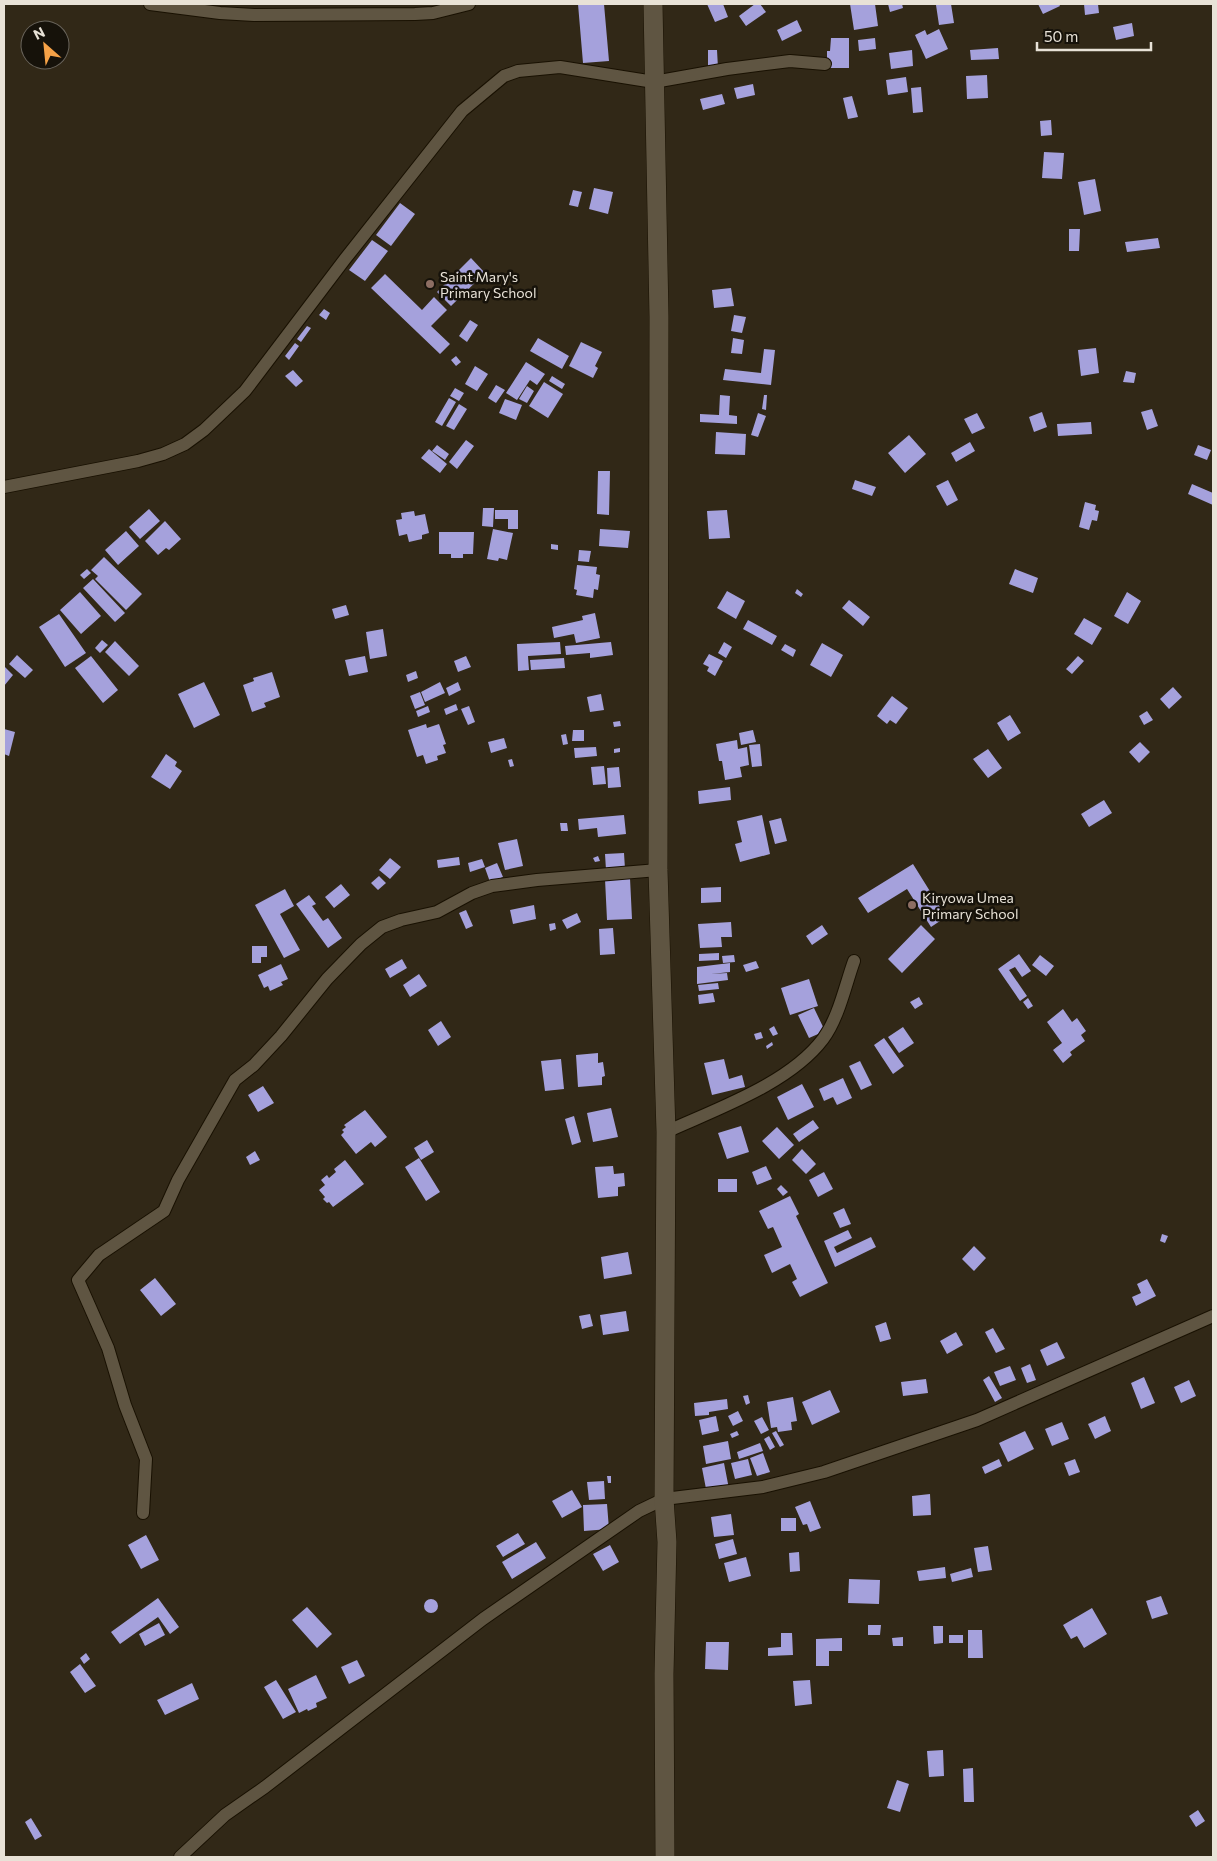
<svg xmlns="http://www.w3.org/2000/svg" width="1217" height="1861" viewBox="0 0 1217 1861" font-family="Commissioner,sans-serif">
  <rect width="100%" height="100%" fill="#312817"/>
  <path fill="#a5a1dc" d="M578 4H604L609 61 583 63Z
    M707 4H723L728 17 715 22Z
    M755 4H760L766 12 746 26 739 16Z
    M850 4H875L878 26 854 30Z
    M888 4H902L903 8 890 12Z
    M951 4 954 23 939 25 936 5Z
    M1038 4H1059L1060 6 1043 14Z
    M1084 4H1098L1099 13 1085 15Z
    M797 20 802 31 782 41 777 30Z
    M1132 23 1134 36 1116 40 1113 27Z
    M939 29 948 49 926 59 915 35 925 30 927 35Z
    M831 38H849V68H830V61H827V51H830Z
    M875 38 876 49 859 51 858 40Z
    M998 48 999 59 971 60 970 50Z
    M708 50H717L718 68 708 69Z
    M912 50 913 66 891 69 889 53Z
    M987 75 988 98 967 99 966 76Z
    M906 77 908 92 888 95 886 80Z
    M753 84 755 95 737 99 734 88Z
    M921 87 923 112 913 113 911 88Z
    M722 94 725 104 703 110 700 99Z
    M852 96 858 117 848 119 843 98Z
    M1051 120 1052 135 1041 136 1040 121Z
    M1044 152 1064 153 1062 179 1042 178Z
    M1095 179 1101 211 1084 215 1078 182Z
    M594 188 613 192 608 214 589 209Z
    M573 190 582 192 578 207 569 205Z
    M400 203 415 214 391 246 376 235Z
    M1069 229H1080L1079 251H1069Z
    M1158 238 1160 248 1127 252 1125 242Z
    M372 240 388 251 365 281 349 270Z
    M471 258 485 273 451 306 437 292Z
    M385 274 422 310 434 297 447 310 431 326 450 344 440 354 371 288Z
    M731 288 734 306 714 308 712 290Z
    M324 309 330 313 326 320 319 315Z
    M734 315 746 317 742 333 731 331Z
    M470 320 478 325 467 342 459 336Z
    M307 326 311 328 301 342 297 339Z
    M538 338 569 356 562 369 530 351Z
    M733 338 744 340 742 354 731 353Z
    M581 342 602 352 595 366 598 368 593 378 569 366Z
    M295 343 299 346 289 360 285 356Z
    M1096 348 1099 373 1081 376 1078 350Z
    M764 349 775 350 771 385 723 380 725 369 761 373Z
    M456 356 461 362 456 366 451 360Z
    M526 362 545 374 537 385 530 380 517 400 506 393Z
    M475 366 488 374 477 391 465 384Z
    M293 370 303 381 296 387 285 376Z
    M1126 371 1136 373 1134 383 1123 382Z
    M552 376 565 384 562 389 549 381Z
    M544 382 563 394 548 418 529 406Z
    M496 385 505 390 496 403 488 398Z
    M527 386 534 391 527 403 519 399Z
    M455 388 464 393 459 401 450 396Z
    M720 395 730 396 729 415 737 416V424L700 422V414L719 415Z
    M764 395H767L766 410 762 409Z
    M449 398 456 402 442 426 435 422Z
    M505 399 522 405 516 420 499 413Z
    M459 404 467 409 454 430 446 426Z
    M1152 409 1158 426 1147 430 1141 412Z
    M1042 412 1047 427 1034 432 1029 417Z
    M758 413 766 416 758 437 751 435Z
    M977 413 985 428 972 434 964 419Z
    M1091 422 1092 434 1058 436 1057 424Z
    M716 432 746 434 745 455 715 454Z
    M909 435 926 454 905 473 888 453Z
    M466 440 474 446 457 469 449 462Z
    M970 442 975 451 956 462 951 453Z
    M437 445 449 454 445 460 432 451Z
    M1198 445 1211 450 1207 460 1194 455Z
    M429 449 447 464 440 473 421 458Z
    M598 471H610L609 515 597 514Z
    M855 480 876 487 872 496 852 489Z
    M948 480 958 500 947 506 936 486Z
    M1192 484 1213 493V505L1188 494Z
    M1085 502 1096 505 1095 510 1099 511 1097 521 1092 520 1089 530 1079 527Z
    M483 508H494L493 527 482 526Z
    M149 509 160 521 140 539 129 527Z
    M495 510H518V529H508V519H495Z
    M727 510 730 538 709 539 707 511Z
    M414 511 415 516 425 514 429 533 422 535V539L409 542 407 534 399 536 396 520 402 519 401 513Z
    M165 521 181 539 169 550 166 548 158 555 145 541Z
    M493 529 513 533 507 560 499 558 498 561 487 559Z
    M600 529 630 531 628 548 599 546Z
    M126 531 139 546 118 565 105 550Z
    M439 532H474L473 554H463V558H451V554H439Z
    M551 544 558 545V550L551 549Z
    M579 550 591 551 589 562 578 561Z
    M104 557 142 594 126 610 95 579 98 576 91 570Z
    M577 565 597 567 596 574 600 575 598 590 594 589 593 598 576 595 577 590 574 589Z
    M87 569 91 573 84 579 80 575Z
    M1015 569 1038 578 1033 593 1009 584Z
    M93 579 125 613 115 622 83 588Z
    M797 589 803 594 801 597 795 593Z
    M727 591 745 601 736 619 717 608Z
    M80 592 101 616 81 634 60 610Z
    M1127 592 1141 601 1128 624 1114 616Z
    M849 600 870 617 863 626 842 608Z
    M346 605 349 615 335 619 332 609Z
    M595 613 600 638 576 643 574 634 554 638 552 627 583 620 582 616Z
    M59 614 86 653 65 667 39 627Z
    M1084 618 1102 628 1092 645 1074 634Z
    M748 620 777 636 772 645 743 629Z
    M383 629 387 656 370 659 366 632Z
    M102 640 108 645 100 653 95 648Z
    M115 641 139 666 129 676 105 652Z
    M560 642 561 654 528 656 529 670 518 671 517 644Z
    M611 642 613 655 590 658V653L566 655 565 646Z
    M724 642 732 647 726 658 718 653Z
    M822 643 843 655 831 677 810 665Z
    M785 644 796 650 793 657 781 650Z
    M709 654 723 661 715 676 707 671 709 667 703 664Z
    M17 655 33 670 25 678 9 664Z
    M91 656 118 690 103 703 75 668Z
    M365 656 368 672 349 676 345 660Z
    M466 656 471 667 458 672 454 661Z
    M1078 656 1084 661 1072 674 1066 669Z
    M564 658 565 668 531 670 530 660Z
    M4 666 13 675 4 686Z
    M416 671 418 678 408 682 406 675Z
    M272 672 280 697 264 703 266 707 252 712 243 685 254 681 253 678Z
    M204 682 220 715 194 728 178 694Z
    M440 682 445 693 425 702 421 692Z
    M458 682 461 690 449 696 446 688Z
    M1173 687 1182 697 1169 709 1160 699Z
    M420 692 425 705 415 709 410 696Z
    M601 694 604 710 590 712 587 697Z
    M892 696 908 708 896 724 890 720 887 724 877 716Z
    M456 704 458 710 446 715 444 709Z
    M428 706 430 712 418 717 416 711Z
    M469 706 475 722 468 725 461 709Z
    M1147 711 1153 720 1144 725 1139 716Z
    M1010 715 1021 733 1008 741 997 723Z
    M620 721 621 726 614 727 613 722Z
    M426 724 427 728 439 724 446 744 443 745 446 753 437 756 438 760 426 764 423 755 417 757 408 730Z
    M4 729 15 732 9 756 4 754Z
    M573 730H584V741H572Z
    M753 730 756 742 741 745 739 733Z
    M566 734 568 744 563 745 561 735Z
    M504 738 507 748 491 753 488 742Z
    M737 740 738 749 747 747 749 765 740 767 742 777 725 780 722 761H719L716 744Z
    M1140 742 1150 752 1139 763 1129 752Z
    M760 744 762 766 752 767 749 745Z
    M596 747 597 756 575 758 574 748Z
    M620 748V752L614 753V749Z
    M988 749 1002 768 988 778 973 759Z
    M166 754 177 762 175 766 182 771 170 789 151 777Z
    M512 759 514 766 510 767 508 760Z
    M604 766 606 784 593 785 591 767Z
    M619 767 621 787 608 788 607 768Z
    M730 787 731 800 699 804 698 791Z
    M1104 800 1112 813 1089 827 1081 814Z
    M624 815 626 834 598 837 597 828 579 830 578 819Z
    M762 815 770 854 740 862 735 844 742 842 737 821Z
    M781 818 787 841 775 844 769 821Z
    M560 823H567L568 831H561Z
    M517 839 523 866 505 870 498 843Z
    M624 853 625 869 606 870 605 854Z
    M598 856 600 861 595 862 593 858Z
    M459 857 460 865 438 868 437 860Z
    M390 858 401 867 390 879 379 870Z
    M482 859 485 867 470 872 468 863Z
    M497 863 503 877 490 882 485 868Z
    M913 864 946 917 931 927 907 889 868 913 858 898Z
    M379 876 386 883 378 890 371 883Z
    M630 878 632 919 607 920 605 879Z
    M341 884 350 895 334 908 325 897Z
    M721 887V902L701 903V888Z
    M285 889 294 906 280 914 300 950 284 958 255 905Z
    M309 895 316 904 312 906 323 921 328 918 342 938 328 948 296 904Z
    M534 905 536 919 513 924 510 910Z
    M466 910 473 926 466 929 459 913Z
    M577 913 581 922 567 929 562 920Z
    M731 922 732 937H721L722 947 700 948 698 924Z
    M555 923 556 929 550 931 549 924Z
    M822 925 828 934 812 945 806 936Z
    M921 925 935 939 902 973 888 959Z
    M613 928 615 954 600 955 599 929Z
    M252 946H267V957H261V963H252Z
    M719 953V960L699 961V954Z
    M1019 954 1031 971 1022 977 1015 967 1009 970 1027 996 1020 1001 998 969Z
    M734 955 735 962 723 963 722 956Z
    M1040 955 1054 966 1046 976 1032 965Z
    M402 959 407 968 390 978 385 969Z
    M756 961 759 968 746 972 743 965Z
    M730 963V972L711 974 727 973 728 980 697 984V967Z
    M281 964 288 979 281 982 283 985 270 991 268 986 264 988 258 975Z
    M419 974 427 986 410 997 403 985Z
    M809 979 818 1006 790 1015 781 988Z
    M718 983 719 989 699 991 698 985Z
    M713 993 715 1002 699 1004 698 995Z
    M919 997 923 1004 915 1009 910 1002Z
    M1028 998 1033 1006 1028 1009 1023 1002Z
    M814 1008 825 1031 809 1038 798 1015Z
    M1063 1009 1072 1022 1077 1018 1086 1031 1081 1035 1085 1041 1070 1052 1072 1055 1063 1063 1053 1050 1062 1043 1047 1022Z
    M441 1021 451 1037 438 1046 428 1030Z
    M774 1026 778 1034 773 1036 769 1029Z
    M903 1027 914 1043 899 1053 888 1037Z
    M761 1032 763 1038 756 1040 754 1034Z
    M884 1038 904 1066 893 1074 874 1045Z
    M772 1042 773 1045 767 1049 766 1046Z
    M598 1053V1063L603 1062 605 1076 602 1077V1085L578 1087 576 1055Z
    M561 1059 564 1089 545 1091 541 1061Z
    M724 1059 729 1079 742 1075 745 1087 712 1095 704 1063Z
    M860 1061 872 1085 861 1090 849 1066Z
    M843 1078 852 1098 837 1105 833 1097 824 1101 819 1089Z
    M802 1084 814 1107 788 1120 777 1097Z
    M263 1086 274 1103 258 1112 248 1095Z
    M611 1108 618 1137 593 1142 587 1113Z
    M365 1110 387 1137 375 1147 371 1142 356 1154 341 1135 344 1132 342 1130 346 1127 344 1125Z
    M574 1116 581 1142 572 1145 565 1119Z
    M813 1120 819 1128 799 1142 793 1134Z
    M741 1126 749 1152 727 1159 718 1133Z
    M777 1127 794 1145 779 1159 762 1141Z
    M427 1140 434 1152 421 1160 414 1148Z
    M802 1149 816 1164 806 1174 792 1160Z
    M255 1151 260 1160 250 1165 246 1157Z
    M419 1158 440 1192 426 1201 405 1167Z
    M345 1160 364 1184 333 1207 329 1202 327 1203 323 1199 325 1197 319 1190 325 1185 321 1180 327 1175 329 1178 336 1172 334 1169Z
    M613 1166 614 1174 624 1173 625 1186 618 1187V1196L598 1198 595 1167Z
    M766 1166 772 1179 757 1185 752 1172Z
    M824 1172 833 1189 818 1197 809 1180Z
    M718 1179H737V1192H718Z
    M781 1185 788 1192 783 1196 777 1189Z
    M790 1196 799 1214 796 1216 828 1283 800 1297 792 1282 797 1279 790 1264 772 1273 764 1255 782 1247 773 1227 768 1229 759 1211Z
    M844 1208 851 1224 840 1228 833 1213Z
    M848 1230 852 1238 834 1247 837 1253 871 1237 876 1247 835 1267 824 1241Z
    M1162 1234 1168 1236 1165 1243 1160 1241Z
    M974 1246 986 1258 974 1271 962 1259Z
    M628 1252 632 1274 604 1279 601 1257Z
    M155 1278 176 1304 161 1316 140 1290Z
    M1147 1279 1156 1296 1136 1306 1132 1297 1141 1293 1137 1284Z
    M626 1311 629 1331 603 1335 600 1315Z
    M590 1314 593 1326 582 1329 579 1316Z
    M886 1322 891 1339 880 1342 875 1326Z
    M993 1328 1005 1349 996 1353 985 1332Z
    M956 1332 963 1345 947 1354 940 1341Z
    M1057 1342 1065 1358 1047 1366 1040 1350Z
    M1030 1364 1036 1380 1027 1383 1021 1368Z
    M1010 1366 1016 1380 1000 1386 994 1372Z
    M989 1376 1002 1398 995 1402 983 1380Z
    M1144 1377 1155 1403 1141 1409 1131 1383Z
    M926 1379 928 1393 903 1396 901 1382Z
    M1189 1380 1196 1396 1181 1403 1174 1387Z
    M830 1390 840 1412 812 1425 802 1402Z
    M748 1395 750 1403 746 1405 743 1396Z
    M793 1397 797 1421 791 1422 792 1430 778 1432 777 1427 771 1428 767 1402Z
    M727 1399 728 1409 709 1412V1415L695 1416 694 1403Z
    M738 1411 743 1421 733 1426 728 1416Z
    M716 1416 719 1431 702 1435 699 1420Z
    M1105 1416 1111 1431 1095 1439 1088 1424Z
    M762 1417 769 1430 761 1434 754 1421Z
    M1062 1422 1069 1439 1052 1446 1045 1429Z
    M737 1431 739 1435 732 1438 730 1434Z
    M776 1431 784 1445 780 1447 772 1433Z
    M1025 1431 1034 1449 1008 1462 999 1443Z
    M769 1436 775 1447 770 1450 764 1439Z
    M728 1441 731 1459 706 1464 703 1446Z
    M760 1443 763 1451 739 1459 737 1452Z
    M763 1453 770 1472 757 1476 750 1458Z
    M748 1459 752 1475 735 1479 731 1463Z
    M999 1459 1002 1466 985 1474 982 1467Z
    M1075 1459 1080 1472 1069 1476 1064 1463Z
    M724 1463 729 1489 707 1494 702 1468Z
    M607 1476H611V1483H608Z
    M604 1481 605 1499 589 1500 587 1482Z
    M572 1490 582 1507 562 1518 552 1501Z
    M930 1494 931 1515 913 1516 912 1496Z
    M810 1501 821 1528 810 1532 807 1524 803 1525 795 1507Z
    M607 1504 609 1529 584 1531 583 1505Z
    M731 1514 734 1535 714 1537 711 1517Z
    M781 1518H796V1531H781Z
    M518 1533 525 1544 503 1557 496 1546Z
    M146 1535 159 1560 141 1569 128 1545Z
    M733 1539 737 1554 719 1559 715 1544Z
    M536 1542 546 1558 512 1579 502 1562Z
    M610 1545 619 1562 603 1571 593 1554Z
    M988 1546 992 1570 978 1572 974 1548Z
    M799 1552 800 1571 790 1572 789 1553Z
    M746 1557 751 1576 729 1582 724 1563Z
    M945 1567 946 1578 919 1581 917 1571Z
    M971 1568 973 1577 952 1582 950 1574Z
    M849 1579 880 1580 879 1604 848 1603Z
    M1161 1596 1168 1614 1152 1619 1146 1601Z
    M158 1598 179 1627 170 1634 158 1617 120 1644 111 1632Z
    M424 1606a7 7 0 1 1 14 0a7 7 0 1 1-14 0Z
    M307 1607 332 1634 317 1648 292 1620Z
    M1092 1608 1107 1634 1084 1648 1077 1636 1071 1639 1063 1625Z
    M159 1623 165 1635 145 1646 139 1634Z
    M868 1625H881L880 1635H868Z
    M933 1626H943V1643L934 1644Z
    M968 1630H982L983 1658H968Z
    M781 1633H792L793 1655 768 1656V1648L781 1647Z
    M949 1635H963V1643H949Z
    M903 1637V1646H893L892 1638Z
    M842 1638V1651H829V1666H816V1639Z
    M706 1642H729L728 1670 705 1669Z
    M86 1653 90 1659 84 1664 80 1658Z
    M357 1660 365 1676 349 1684 341 1667Z
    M80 1664 96 1686 85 1693 70 1672Z
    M316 1675 327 1698 316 1703 317 1707 308 1711 307 1709 299 1713 288 1689Z
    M276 1680 296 1712 283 1719 264 1687Z
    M810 1680 812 1704 795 1706 793 1681Z
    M192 1683 199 1699 165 1715 157 1700Z
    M943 1750 944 1776 929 1777 927 1751Z
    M973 1768 974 1802H964L963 1769Z
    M897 1780 909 1784 900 1812 887 1808Z
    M1198 1810 1205 1821 1196 1827 1189 1816Z
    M31 1818 42 1836 35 1840 25 1822Z"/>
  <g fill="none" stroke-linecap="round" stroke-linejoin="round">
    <g stroke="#191102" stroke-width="14">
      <path id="street" d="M150 4 220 13 254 15 415 14 433 13 469 4
        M4 487 138 461 163 454 185 444 204 430 245 391 345 259 462 111 504 76 518 71 560 67 654 82 727 69 790 61 825 64
        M666 1132C716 1109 789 1084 823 1039 839 1017 845 986 854 961
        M143 1513 146 1459 125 1405 108 1348 78 1280 99 1255 164 1211 178 1180 235 1080 254 1065 281 1036 327 979 361 944 382 927 401 920 437 912 472 893 492 886 537 880 658 870
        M180 1857 225 1815 265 1787 483 1619 639 1511 664 1499 763 1487 824 1472 977 1420 1213 1316"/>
    </g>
    <g stroke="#191102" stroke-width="20">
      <path id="secondary" d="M653 4 659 317 658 870 666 1132 664 1499 667 1542 664 1674 665 1857"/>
    </g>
    <use href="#street" stroke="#5f5542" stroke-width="12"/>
    <use href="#secondary" stroke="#5f5542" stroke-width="19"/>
  </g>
  <g fill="#8d6e63" stroke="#16120a" stroke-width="2">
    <circle cx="430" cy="284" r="5"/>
    <circle cx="912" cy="905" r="5"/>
  </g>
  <g text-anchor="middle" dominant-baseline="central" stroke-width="5" stroke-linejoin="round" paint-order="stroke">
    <g font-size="14" fill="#e8e2d7" stroke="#16120a" text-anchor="start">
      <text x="440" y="276">Saint Mary's<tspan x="440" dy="16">Primary School</tspan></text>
      <text x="922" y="897">Kiryowa Umea<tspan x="922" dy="16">Primary School</tspan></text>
    </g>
  </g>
  <rect width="1217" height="1861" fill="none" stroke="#e8e2d7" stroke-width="10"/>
  <g transform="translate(45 45) rotate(333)"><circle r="24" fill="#16120a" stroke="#6a655c"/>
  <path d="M0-4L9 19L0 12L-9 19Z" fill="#f6a247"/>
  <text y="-8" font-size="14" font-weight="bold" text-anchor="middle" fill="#e8e2d7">N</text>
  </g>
  <path d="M1037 42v8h114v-8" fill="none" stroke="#e8e2d7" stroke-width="2.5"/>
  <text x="1044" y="42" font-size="15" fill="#e8e2d7" stroke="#16120a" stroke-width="4" paint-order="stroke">50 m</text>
</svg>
